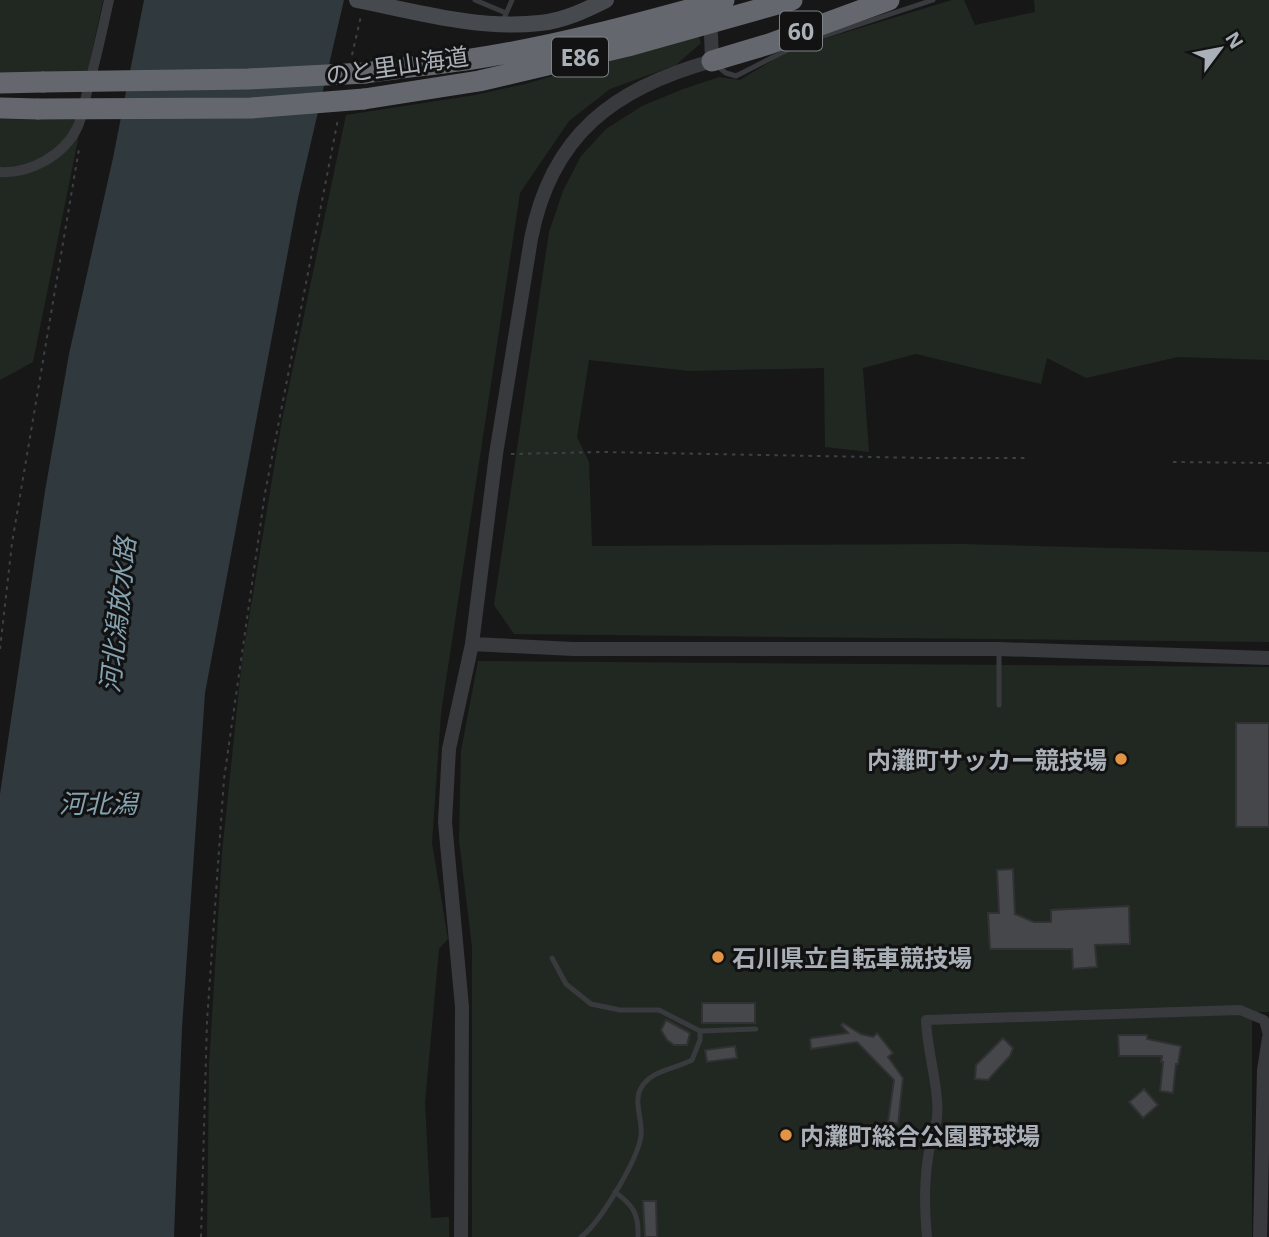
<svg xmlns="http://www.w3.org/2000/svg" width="1269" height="1237" viewBox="0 0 1269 1237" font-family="'Open Sans','Noto Sans JP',sans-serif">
  <rect width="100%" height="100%" fill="#171718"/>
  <path fill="#212821" d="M0 0H103L84 89H0Z
    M952 0H964L975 25 1035 12 1034 0H1269V360L1178 357 1086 378 1047 358 1041 384 916 354 863 368 869 452 825 447 824 368 689 371 589 360 577 437 589 462 592 546 962 544 1269 552V642L514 634 494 605 549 232 563 191 581 156 606 129 642 106 683 89 719 77 740 80 791 49Z
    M699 37 701 43 676 65 610 89 569 121 520 193 441 713 432 843 448 939 439 949 425 1103 431 1218 449 1217V1237H207L209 1066 222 853 242 660 282 420 346 115 475 95 525 84 686 38Z
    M0 119 82 120 33 362 0 380Z
    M478 661 1269 667V1012H1252V1237H472V947L459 840 461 751Z"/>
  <path fill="#30393d" d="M144 0H344L298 198 205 693 182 1028 174 1237H0V794L45 491 69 354 113 158Z"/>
  <path fill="#46474b" stroke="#313134" stroke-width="2" d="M1236 723H1269V827H1236Z
    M1013 869 1015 914 1034 922H1051V910L1129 906 1130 944 1095 945 1097 967 1073 969 1072 949H990L988 913H999L997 870Z
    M702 1003H755V1023H702Z
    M666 1020 690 1033 687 1045H674L667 1040 661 1030Z
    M843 1023 861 1034 873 1037 877 1033 893 1053 888 1057 903 1078 898 1124 888 1122 894 1080 857 1042 811 1049 810 1039 812 1038 848 1033 841 1025Z
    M1118 1035H1147V1039L1181 1046 1178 1064H1176L1173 1093 1160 1091 1163 1062H1161L1162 1056H1119Z
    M1003 1038 1013 1048 1010 1056 988 1080 975 1079 976 1065Z
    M735 1046 737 1058 707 1062 705 1050Z
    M1144 1089 1158 1105 1143 1118 1129 1102Z
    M643 1201H656L657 1237H645Z"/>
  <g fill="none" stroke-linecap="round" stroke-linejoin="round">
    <path stroke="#3e4144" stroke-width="2" stroke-dasharray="3.5 5" stroke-linecap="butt" d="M352 55 361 16
      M511 454 602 452 926 458H1025
      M1173 462 1269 463
      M0 649 12 543 79 149
      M201 1237 207 1021 224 779 265 493 338 119"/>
    <path stroke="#383a3d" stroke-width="5" d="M475 0 506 13
      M505 16 512 0
      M716 65 726 73 736 76 797 45 933 0
      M999 652V705
      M552 958 566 984 591 1004 620 1010H659L700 1031 756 1029
      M615 1192C633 1205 639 1214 638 1237
      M581 1237C600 1223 638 1159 641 1136 643 1120 633 1102 641 1088 651 1070 675 1069 692 1060L700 1040V1031"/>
    <path stroke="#383a3d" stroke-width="10" d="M0 172C30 174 64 155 77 128 82 119 84 106 86 96 95 64 102 32 109 0
      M927 1237C924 1204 924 1178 930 1145 931 1136 936 1127 937 1118 940 1091 927 1051 926 1020L1240 1010 1264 1020 1269 1039"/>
    <path stroke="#383a3d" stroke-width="14" d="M472 644 496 454 531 239C551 135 614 88 712 61L711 34
      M461 1237 462 1007 445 822 449 749 472 644 573 649H999L1269 658
      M1260 1237 1264 1070 1269 1038"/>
    <path stroke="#46494d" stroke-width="16" d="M357 0C417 12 479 30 540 23 563 21 586 10 606 0"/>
    <path stroke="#64686e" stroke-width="21" d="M712 61 769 44 889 0
      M365 73C401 68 437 64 472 59 557 46 641 23 724 0
      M0 83 43 82
      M364 99 479 81 632 45 792 0
      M0 108 38 109"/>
    <path stroke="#64686e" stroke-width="21" d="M43 82 248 79 365 73
      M38 109 251 108 364 99"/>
  </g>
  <g fill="#e29445" stroke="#121213" stroke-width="2.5">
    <circle cx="1121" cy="759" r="7"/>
    <circle cx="718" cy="957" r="7"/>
    <circle cx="786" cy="1135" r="7"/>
  </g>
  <g text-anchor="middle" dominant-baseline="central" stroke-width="6" stroke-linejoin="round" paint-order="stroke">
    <g fill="#121213" stroke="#7c8186" stroke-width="2">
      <rect x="780" y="11.5" width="42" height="39" rx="5"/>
      <rect x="552" y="37.5" width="56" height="39" rx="5"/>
    </g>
    <g font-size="23" font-weight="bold" fill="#aab0b7">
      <text x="801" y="31">60</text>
      <text x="580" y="57">E86</text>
    </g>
    <g font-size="24" fill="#aab0b7" stroke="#121213">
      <text transform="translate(397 65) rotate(-8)">のと里山海道</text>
    </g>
    <g font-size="24" font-weight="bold" fill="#aab0b7" stroke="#121213" text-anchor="start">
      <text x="1107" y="759" text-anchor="end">内灘町サッカー競技場</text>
      <text x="732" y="957">石川県立自転車競技場</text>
      <text x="800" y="1135">内灘町総合公園野球場</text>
    </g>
    <g font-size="26" font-style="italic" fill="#84a2af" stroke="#121213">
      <text transform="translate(117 615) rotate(-84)">河北潟放水路</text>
      <text x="98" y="803">河北潟</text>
    </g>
  </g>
  <g transform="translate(1220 49) rotate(58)" stroke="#121213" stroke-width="5" paint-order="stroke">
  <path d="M0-5L12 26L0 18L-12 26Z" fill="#aab0b7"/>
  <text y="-10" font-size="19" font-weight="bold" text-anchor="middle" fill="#aab0b7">N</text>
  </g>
</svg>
